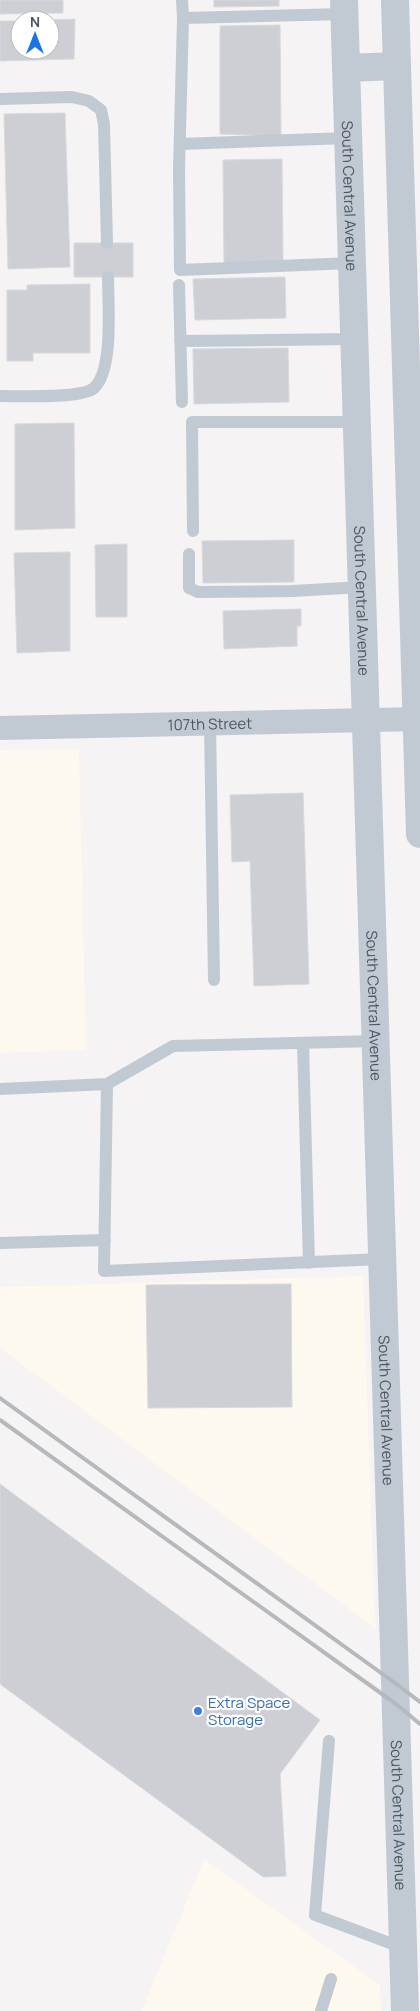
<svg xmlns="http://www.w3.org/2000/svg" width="420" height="2011" viewBox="0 0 420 2011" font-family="Manrope,sans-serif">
  <rect width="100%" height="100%" fill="#f5f3f3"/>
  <path fill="#fdf9ef" d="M79 749 86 1050 0 1053V750Z
    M363 1276 375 1628 0 1348V1287Z
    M204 1859 380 1985 381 2011H142Z"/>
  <path fill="#cdcfd5" stroke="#d7d9de" d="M0 0H63V13L0 14Z
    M214 0H279V6L214 7Z
    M75 19 74 59 0 61V21H20V50H50V20H48Z
    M280 25 281 136 220 134V26Z
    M65 113 70 267 8 269 4 114Z
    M282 159 283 262 224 263 223 160Z
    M74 243H133V277H74Z
    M285 277 286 318 195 320 193 279Z
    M90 284V353H33V361H7V290H27V285Z
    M288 348 289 402 194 404 193 349Z
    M74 423 75 528 15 530V424Z
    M294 540V582L203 583 202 541Z
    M127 544V617H96L95 545Z
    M70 552V651L17 653 14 553Z
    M301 609V626H297V646L224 649 223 611Z
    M303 793 309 984 254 986 250 861 232 862 230 795Z
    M291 1284 292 1407 148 1408 146 1285Z
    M0 1484 320 1720 280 1774 286 1876 263 1877 0 1684Z"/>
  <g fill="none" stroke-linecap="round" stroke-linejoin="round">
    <path stroke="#c1cad2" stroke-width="12" d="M182 0 183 18 344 14
      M183 18 179 169 180 270 352 263
      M0 99 72 97 89 101 101 110 104 124 107 243
      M180 144 348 138
      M179 285 182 402
      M180 341 355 339
      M0 396C19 396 82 399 94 388 114 370 108 303 108 277
      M193 531 192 422H357
      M189 554V588L198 592 293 591 362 587
      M210 723 214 980
      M376 1041 173 1046 107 1084 104 1271 382 1259
      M303 1043 309 1263
      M0 1089 107 1084
      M0 1243 105 1240
      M329 1741 315 1915 403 1948
      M321 2011 331 1979"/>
    <path stroke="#c1cad2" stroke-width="24" id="s1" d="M0 728 420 719"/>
    <g stroke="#c1cad2" stroke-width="28">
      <path id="s2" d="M344 0 405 2011"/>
      <path d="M395 0 420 834"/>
      <path d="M346 68 397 66"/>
    </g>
    <path stroke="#b5b8bd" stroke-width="4" d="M0 1398 395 1683 420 1702
      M0 1420 396 1704 420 1724"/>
  </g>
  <circle fill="#3f7fe0" stroke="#fff" stroke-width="2" cx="198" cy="1711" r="5"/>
  <g text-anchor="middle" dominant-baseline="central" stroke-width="4.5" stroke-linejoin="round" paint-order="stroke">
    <g font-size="15" fill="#4a5661" stroke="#fff">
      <text stroke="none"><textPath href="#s2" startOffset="196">South Central Avenue</textPath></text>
      <text stroke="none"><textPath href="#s2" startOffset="601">South Central Avenue</textPath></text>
      <text stroke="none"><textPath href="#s1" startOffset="210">107th Street</textPath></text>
      <text stroke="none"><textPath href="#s2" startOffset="1006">South Central Avenue</textPath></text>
      <text stroke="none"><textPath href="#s2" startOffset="1411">South Central Avenue</textPath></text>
      <text stroke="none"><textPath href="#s2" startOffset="1816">South Central Avenue</textPath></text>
    </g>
    <g font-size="15" fill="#366cbe" stroke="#fff" text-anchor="start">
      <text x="208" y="1702">Extra Space<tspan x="208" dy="17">Storage</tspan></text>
    </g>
  </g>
  <g transform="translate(35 35)"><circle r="24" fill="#ffffff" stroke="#b7bbc0"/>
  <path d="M0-4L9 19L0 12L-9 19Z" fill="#1a73e8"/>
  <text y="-8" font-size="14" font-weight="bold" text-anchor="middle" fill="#4a5661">N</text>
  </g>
</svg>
